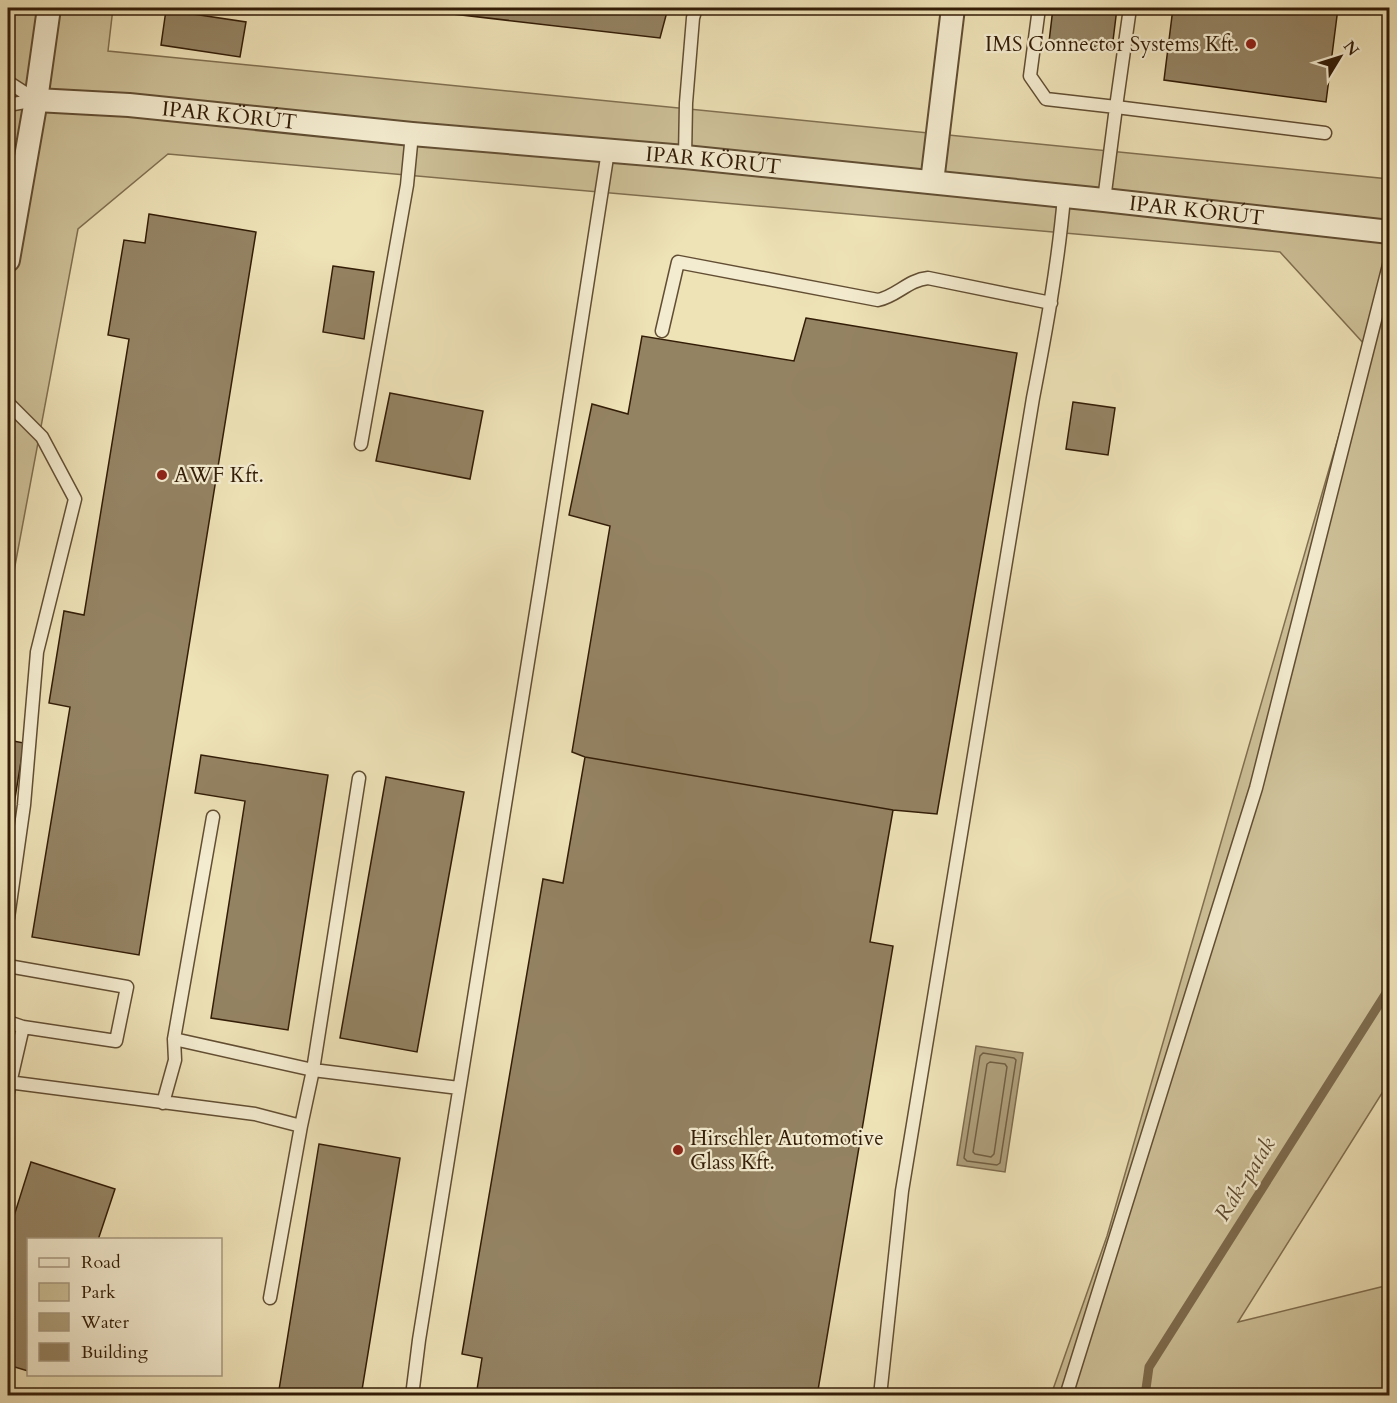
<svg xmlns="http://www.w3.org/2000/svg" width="1397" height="1403" viewBox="0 0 1397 1403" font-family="Cardo,serif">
  <rect width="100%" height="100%" fill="#eee2b7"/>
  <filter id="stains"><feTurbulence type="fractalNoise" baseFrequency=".00333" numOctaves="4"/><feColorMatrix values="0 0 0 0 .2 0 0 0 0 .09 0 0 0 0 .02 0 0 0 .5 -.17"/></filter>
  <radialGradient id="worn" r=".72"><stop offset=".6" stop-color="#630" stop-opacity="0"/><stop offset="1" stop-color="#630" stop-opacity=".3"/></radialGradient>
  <path fill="#cec199" stroke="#806f50" stroke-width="1.5" d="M8 8H113L108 51 1389 179V1082L1238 1322 1389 1285V1395H1051L1107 1236 1365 345 1280 252 168 154 78 229 8 603Z"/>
  <path fill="#ae9f7b" stroke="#7d6b4d" stroke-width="1.5" d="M976 1046 1023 1053 1005 1172 957 1165Z"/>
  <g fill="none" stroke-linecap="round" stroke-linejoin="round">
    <path stroke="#705e41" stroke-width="1.5" d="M983 1053 1014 1058 1016 1060 1000 1163 997 1165 967 1161 964 1158 980 1056Z
      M990 1062 1005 1064 1007 1067 994 1154 991 1157 975 1154 973 1152 987 1064Z"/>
    <path stroke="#7d6b4d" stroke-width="9" d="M1145 1396 1149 1367 1390 987"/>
  </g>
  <path fill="#948363" stroke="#331d07" stroke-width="1.5" d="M401 8H668L660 38Z
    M1053 8H1117L1112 49 1049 42Z
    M1173 8H1338L1326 102 1164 80Z
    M166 10 246 22 240 57 161 45Z
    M149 214 256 232 139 955 32 937 70 707 49 703 64 611 84 615 129 339 108 335 124 240 145 243Z
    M333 266 374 272 364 339 323 332Z
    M806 318 1017 353 937 814 893 810 585 757 572 752 610 526 569 515 592 404 628 414 642 336 794 361Z
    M390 393 483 411 470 479 376 461Z
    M1073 402 1115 408 1108 455 1066 449Z
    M8 740 24 743 8 841Z
    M201 755 328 775 288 1030 211 1018 245 801 195 793Z
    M585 757 893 810 870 942 893 946 817 1396H476L482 1358 462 1354 543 879 563 883Z
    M386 777 464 792 417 1052 340 1038Z
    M319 1144 400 1158 361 1396H278Z
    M31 1162 115 1189 98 1240H28V1371L8 1365V1235Z"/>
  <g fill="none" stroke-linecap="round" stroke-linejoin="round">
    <g stroke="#624e33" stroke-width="15">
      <path id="service" d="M1039 8 1030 76 1046 99 1116 107 1104 200
        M1130 8 1116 107 1325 133
        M8 82 36 100
        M8 105 36 100
        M685 157 686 103 693 18 696 8
        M662 331 678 262 878 300C897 296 908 280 928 278L1051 303
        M8 403 42 437 75 499 37 652 24 805 8 918
        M361 444 407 185 412 134
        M213 817 174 1039 313 1070 459 1088
        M8 966 127 987 116 1041 23 1027 8 1022
        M8 1082 255 1114 301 1126 313 1070 359 778
        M8 1092 23 1027
        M163 1103 175 1060 174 1039
        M270 1298 301 1126
        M412 1396 419 1340 541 581 608 151
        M880 1396 902 1191 1033 398C1046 331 1058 265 1064 197
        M1066 1396 1256 788 1390 261"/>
    </g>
    <g stroke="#624e33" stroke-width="26">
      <g id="minor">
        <path id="s1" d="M36 100 129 105 412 134 685 157 1104 200 1390 232"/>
        <path d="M932 182 953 8"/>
        <path d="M8 260 36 100 49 8"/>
      </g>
    </g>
    <use href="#service" stroke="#f4ecd0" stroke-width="12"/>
    <use href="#minor" stroke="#f4ecd0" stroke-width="22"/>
  </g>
  <g fill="#8f2418" stroke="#f4ecd0" stroke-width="2">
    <circle cx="1251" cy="44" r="6"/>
    <circle cx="162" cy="475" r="6"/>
    <circle cx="678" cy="1150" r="6"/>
  </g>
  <g text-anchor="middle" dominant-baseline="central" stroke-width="4.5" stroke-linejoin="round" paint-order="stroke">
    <g font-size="21" fill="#331d07" stroke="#f4ecd0" text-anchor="start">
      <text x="1239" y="44" text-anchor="end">IMS Connector Systems Kft.</text>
      <text x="174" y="475">AWF Kft.</text>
      <text x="690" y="1138">Hirschler Automotive<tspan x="690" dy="24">Glass Kft.</tspan></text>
    </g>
    <g font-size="21" fill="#331d07" stroke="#f4ecd0">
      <text stroke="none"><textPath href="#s1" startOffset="194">IPAR KÖRÚT</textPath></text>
      <text stroke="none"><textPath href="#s1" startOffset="680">IPAR KÖRÚT</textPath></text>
      <text stroke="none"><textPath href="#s1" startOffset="1166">IPAR KÖRÚT</textPath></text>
    </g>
    <g font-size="22" font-style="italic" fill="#5e4a30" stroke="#f4ecd0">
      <text transform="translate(1245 1179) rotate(-58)">Rák-patak</text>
    </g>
  </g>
  <rect width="1397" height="1403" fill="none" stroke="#eee2b7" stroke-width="30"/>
  <rect x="9" y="9" width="1379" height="1385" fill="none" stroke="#331d07" stroke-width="3"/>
  <rect x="15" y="15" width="1367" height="1373" fill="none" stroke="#331d07" stroke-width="1.5"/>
  <rect x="27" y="1238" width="195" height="138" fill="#f4ecd0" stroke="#a79980" stroke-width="1.5"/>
  <rect x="39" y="1258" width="30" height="9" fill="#f4ecd0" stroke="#a79980" stroke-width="1.5"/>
  <text x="81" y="1268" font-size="18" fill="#331d07">Road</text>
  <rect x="39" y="1283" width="30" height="18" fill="#cec199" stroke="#a79980" stroke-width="1.5"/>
  <text x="81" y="1298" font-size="18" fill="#331d07">Park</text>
  <rect x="39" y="1313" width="30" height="18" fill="#ae9f7b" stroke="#a79980" stroke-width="1.5"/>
  <text x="81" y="1328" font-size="18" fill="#331d07">Water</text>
  <rect x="39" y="1343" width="30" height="18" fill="#948363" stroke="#a79980" stroke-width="1.5"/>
  <text x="81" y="1358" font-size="18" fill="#331d07">Building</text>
  <g transform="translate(1340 57) rotate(52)" stroke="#f4ecd0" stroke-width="4.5" paint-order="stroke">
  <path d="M0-4.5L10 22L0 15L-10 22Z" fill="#331d07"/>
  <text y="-9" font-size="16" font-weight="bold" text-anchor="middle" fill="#331d07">N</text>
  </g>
  <rect width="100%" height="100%" filter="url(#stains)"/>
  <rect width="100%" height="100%" fill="url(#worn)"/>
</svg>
